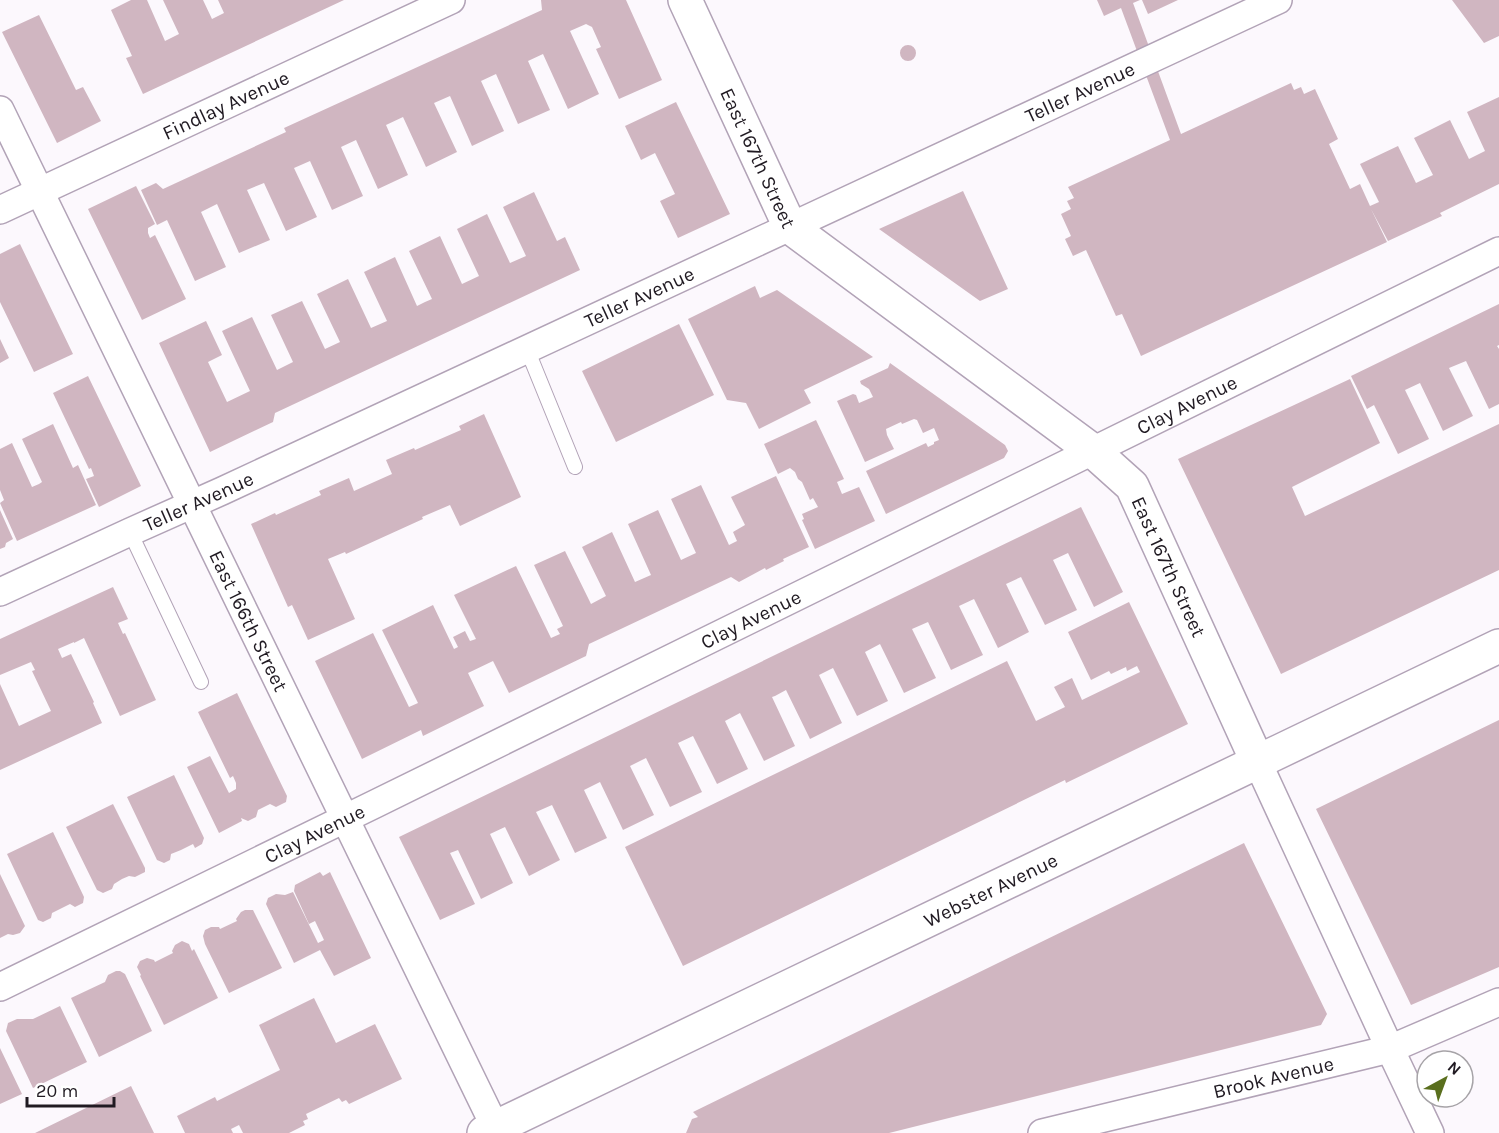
<svg xmlns="http://www.w3.org/2000/svg" width="1499" height="1133" viewBox="0 0 1499 1133" font-family="Karla,sans-serif">
  <rect width="100%" height="100%" fill="#fcf8fd"/>
  <path fill="#d0b6c1" d="M131 0H147L165 41 179 34 163 0H203L212 19 224 13 218 0H344L143 94 126 58 132 56 111 10Z
    M541 0H626L662 80 619 99 596 49 601 47 592 27 586 24 570 31 599 94 568 109 543 54 528 61 550 110 518 124 496 74 481 81 504 131 472 146 450 96 434 103 457 152 426 167 403 117 386 125 408 175 378 189 356 140 341 147 363 196 332 210 310 161 294 168 317 217 286 231 264 183 247 190 270 240 239 253 217 204 201 212 226 267 195 281 167 220 157 225 141 190 156 183 163 189 286 132 284 128 542 10Z
    M1097 0H1140L1133 3 1181 134 1291 83 1294 90 1301 87 1304 94 1315 89 1338 139 1329 144 1350 189 1360 184 1370 206 1379 202 1360 164 1398 146 1416 183 1433 175 1414 138 1450 120 1469 159 1485 151 1467 112 1499 97V184L1440 213 1442 216 1388 241 1371 209 1387 242 1141 356 1122 314 1116 316 1086 250 1073 256 1065 239 1071 236 1061 214 1071 209 1067 201 1074 198 1068 187 1170 140 1121 8 1104 16Z
    M1142 0H1178L1148 14Z
    M1452 0H1499V36L1484 43Z
    M39 15 76 90 83 87 101 121 57 143 2 32Z
    M900 53a8 8 0 1 1 16 0a8 8 0 1 1-16 0Z
    M676 102 730 214 678 238 660 201 675 194 655 153 641 160 625 126Z
    M136 186 155 224 148 228V233L150 238 155 235 186 299 142 320 88 209Z
    M963 191 1008 289 980 301 879 229Z
    M534 192 557 241 565 237 580 270 275 413 273 422 210 452 159 343 206 321 222 355 208 362 227 402 250 391 222 331 252 317 277 370 293 362 271 315 302 301 325 349 340 342 317 294 348 279 371 328 387 321 364 272 395 257 417 306 425 302 432 299 409 251 440 236 462 284 479 276 457 229 487 214 510 263 526 256 503 207Z
    M20 244 73 354 34 372 0 302V254Z
    M755 286 760 298 777 290 873 357 804 390 811 403 759 429 746 403 727 400 688 319Z
    M1499 304V345L1497 346 1499 349V404L1489 409 1466 361 1449 368 1473 416 1443 431 1420 383 1405 390 1429 439 1398 454 1374 405 1367 409 1351 376Z
    M679 324 714 395 616 442 582 371Z
    M0 339 9 358 0 363Z
    M890 363 1005 445 1008 451 1004 458 886 514 866 471 926 443 928 447 934 444V442L939 440 934 428 923 433 917 420 914 419 902 424 901 422 886 429 887 435 894 449 865 462 837 401 853 394 856 395 859 403 873 397 869 389 861 384 860 381 888 368Z
    M88 376 141 486 99 507 86 479 94 476 91 468 89 469 53 393Z
    M1350 379 1380 443 1292 487 1305 516 1499 424V570L1281 674 1178 459Z
    M484 414 521 497 460 526 450 505 422 517 423 519 346 554 345 552 328 559 355 619 308 640 292 605 288 607 251 524 275 513 276 515 321 495 319 491 349 478 354 491 392 474 386 460 414 448 415 450 461 430 459 426Z
    M816 420 844 479 837 482 842 494 859 487 875 521 815 549 802 520 804 519 802 514 818 507 813 498 810 500 802 482 798 479 795 472 790 468 778 474 764 444Z
    M53 424 73 468 78 465 96 505 17 541 0 503 4 500 0 490V449L12 443 32 487 39 484 42 482 22 439Z
    M776 476 809 547 783 559 784 561 766 570 765 568 739 582 731 577 589 644 586 656 509 693 493 661 468 673 484 706 423 736 421 730 362 759 315 661 373 633 409 707 418 703 382 630 433 605 454 649 458 647 453 637 465 631 470 641 476 639 454 595 516 566 551 638 560 634 557 629 563 626 534 565 565 551 591 604 606 596 582 547 612 532 635 582 651 575 628 524 658 510 681 560 696 553 671 499 701 485 729 545 737 541 733 532 745 525 731 497Z
    M1081 507 1123 592 1094 607 1068 553 1053 560 1077 610 1045 625 1021 577 1006 584 1029 632 998 648 974 599 959 606 983 655 951 670 928 622 912 629 936 678 904 693 880 644 865 652 888 701 857 716 833 668 819 675 842 723 810 739 786 690 775 696 772 697 795 746 764 761 740 713 725 721 748 769 717 784 693 736 678 743 702 792 670 807 646 758 630 766 654 815 623 830 600 782 584 790 607 838 575 853 552 805 536 812 560 860 529 876 505 827 490 834 513 883 481 899 458 850 450 853 475 904 440 920 399 837Z
    M0 510 13 539 6 543 5 547 0 549Z
    M113 587 128 619 118 623 123 634 125 633 156 700 120 716 84 638 74 643V642L58 649 62 658 71 654 94 702 93 703 102 723 0 770V684L19 726 51 711 32 671 35 670 31 662 0 675V639Z
    M1129 602 1188 724 1066 783 1065 780 683 966 625 847 1007 661 1036 721 1065 707 1054 687 1072 678 1082 700 1140 672 1137 666 1127 671 1126 667 1111 674 1109 671 1091 680 1068 632Z
    M237 693 287 796 286 802 276 807 270 804 258 810 256 817 248 821 241 818 242 821 219 833 187 767 210 756 229 793 236 789V783L233 776 230 778 198 712Z
    M1499 720V967L1411 1005 1316 809Z
    M174 775 204 838 202 844 195 848 193 844 181 850 171 854 170 860 164 863 157 860 127 797Z
    M113 804 145 868V872L135 877 129 876 122 879 114 884 112 889 103 893 97 890 66 827Z
    M53 832 84 897 83 903 75 907 70 904 52 913 51 918 43 922 38 920 7 854Z
    M1244 843 1327 1014 1321 1025 889 1133H686L692 1119 698 1117 693 1112Z
    M320 872 323 876 330 872 371 958 334 976 320 950 294 963 266 904 268 898 276 894 285 895 293 892 318 943 324 940 315 921 309 924 294 891 295 885Z
    M0 874 25 926 20 933 13 935 8 934 0 938Z
    M245 910H253L282 968 229 993 205 944 203 936 205 930 211 927H219L220 929 237 921 236 919 241 912Z
    M182 941 189 944 192 951 194 949 218 998 164 1025 140 976 141 975 137 967 140 961 147 958 154 960 155 962 173 953 172 951 175 945Z
    M116 971H120L125 974 152 1031 99 1057 71 998 105 982 108 975Z
    M314 998 336 1043 375 1024 402 1079 349 1104 346 1100 342 1102 339 1098 306 1114 308 1119 303 1121 305 1125 289 1133H243L239 1125 231 1129 233 1133H185L177 1116 215 1097 217 1101 280 1070 259 1025Z
    M60 1006 87 1062 33 1088 6 1031 8 1023 17 1019H33Z
    M0 1048 22 1094 0 1104Z
    M131 1086 154 1133H35Z"/>
  <g fill="none" stroke-linecap="round" stroke-linejoin="round">
    <g stroke="#b2a3b7" stroke-width="16">
      <path id="lane" d="M527 349 575 467
        M130 532 201 682"/>
    </g>
    <g stroke="#b2a3b7" stroke-width="30">
      <g id="street">
        <path id="s1" d="M0 110 498 1133"/>
        <path id="s2" d="M0 210 451 0"/>
        <path id="s3" d="M0 592 130 532 222 491 1278 0"/>
        <path d="M1258 763 1390 1049 1430 1133"/>
        <path id="s4" d="M0 987 375 804 1499 251"/>
        <path id="s5" d="M1042 1133 1390 1049 1499 1002"/>
      </g>
    </g>
    <g stroke="#b2a3b7" stroke-width="36">
      <g id="secondary">
        <path id="s6" d="M685 0 790 227 1093 451 1132 486 1258 763"/>
        <path id="s7" d="M484 1133 1499 646"/>
      </g>
    </g>
    <use href="#lane" stroke="#fff" stroke-width="14"/>
    <use href="#street" stroke="#fff" stroke-width="27"/>
    <use href="#secondary" stroke="#fff" stroke-width="33"/>
  </g>
  <g text-anchor="middle" dominant-baseline="central" stroke-width="4.5" stroke-linejoin="round" paint-order="stroke">
    <g font-size="20" fill="#201a22" stroke="#fff">
      <text stroke="none"><textPath href="#s3" startOffset="1190">Teller Avenue</textPath></text>
      <text stroke="none"><textPath href="#s2" startOffset="249">Findlay Avenue</textPath></text>
      <text stroke="none"><textPath href="#s6" startOffset="174">East 167th Street</textPath></text>
      <text stroke="none"><textPath href="#s3" startOffset="704">Teller Avenue</textPath></text>
      <text stroke="none"><textPath href="#s4" startOffset="1322">Clay Avenue</textPath></text>
      <text stroke="none"><textPath href="#s3" startOffset="218">Teller Avenue</textPath></text>
      <text stroke="none"><textPath href="#s6" startOffset="768">East 167th Street</textPath></text>
      <text stroke="none"><textPath href="#s4" startOffset="836">Clay Avenue</textPath></text>
      <text stroke="none"><textPath href="#s1" startOffset="568">East 166th Street</textPath></text>
      <text stroke="none"><textPath href="#s4" startOffset="350">Clay Avenue</textPath></text>
      <text stroke="none"><textPath href="#s7" startOffset="562">Webster Avenue</textPath></text>
      <text stroke="none"><textPath href="#s5" startOffset="238">Brook Avenue</textPath></text>
    </g>
  </g>
  <g transform="translate(1445 1079) rotate(41)"><circle r="28" fill="#ffffff" stroke="#a6a3a7" stroke-width="1.5"/>
  <path d="M0-4.5L10 22L0 15L-10 22Z" fill="#5a6f1e"/>
  <text y="-9" font-size="16" font-weight="bold" text-anchor="middle" fill="#201a22">N</text>
  </g>
  <path d="M27 1097v9h87v-9" fill="none" stroke="#201a22" stroke-width="3"/>
  <text x="36" y="1097" font-size="18" fill="#201a22" stroke="#ffffff" stroke-width="4.5" paint-order="stroke">20 m</text>
</svg>
